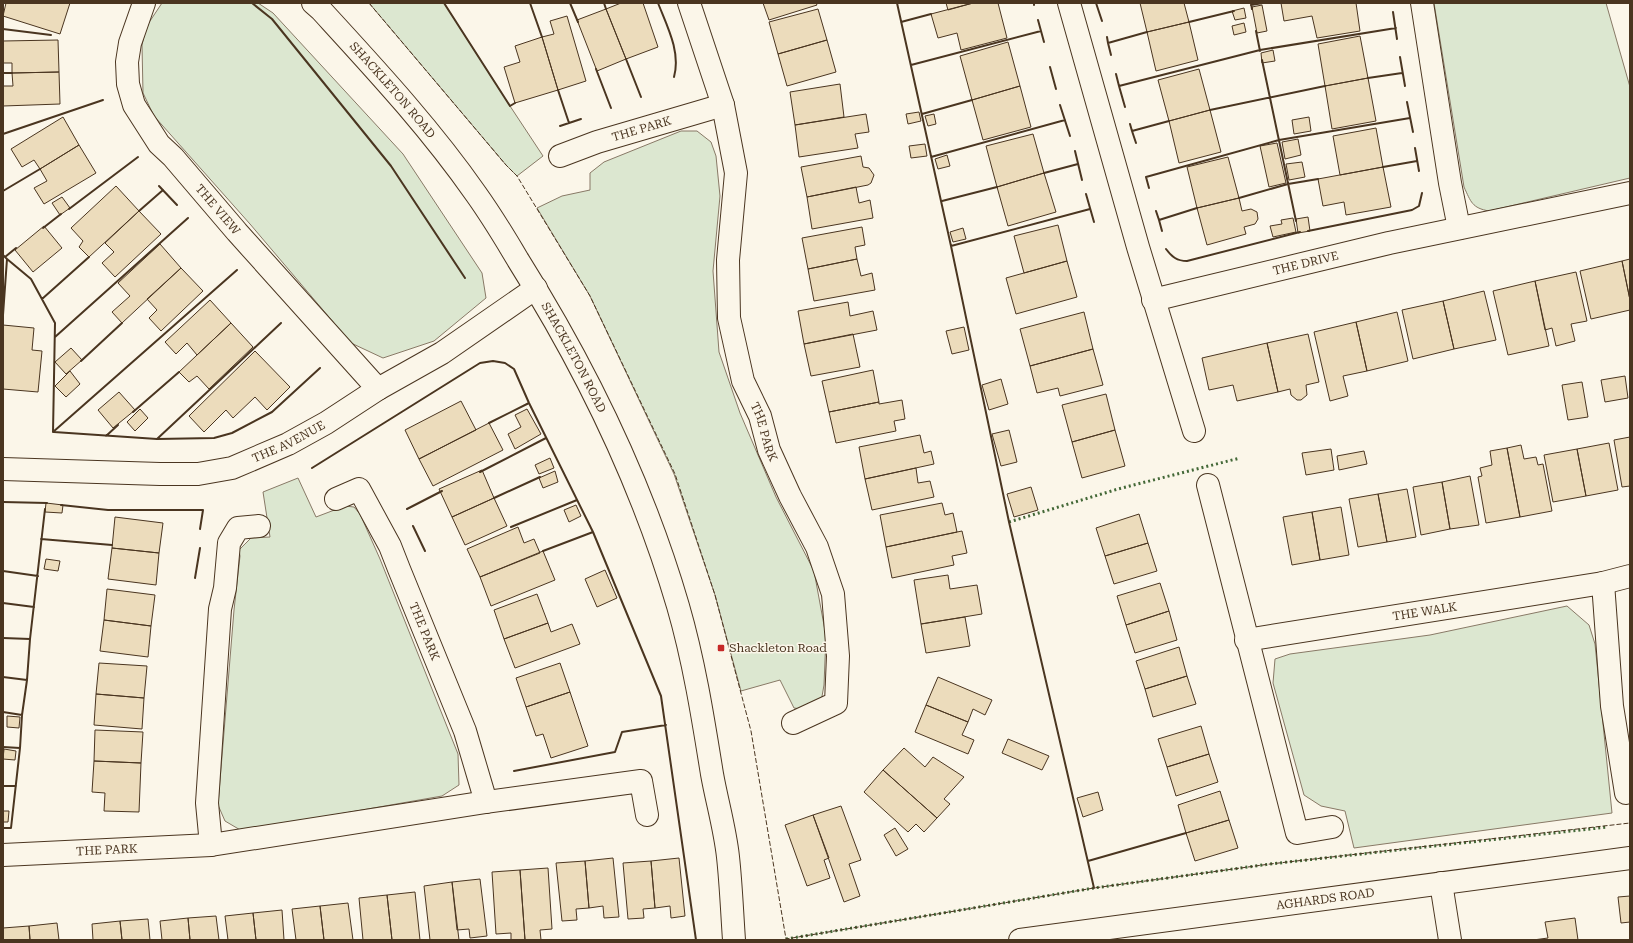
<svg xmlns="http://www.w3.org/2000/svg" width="1633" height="943" viewBox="0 0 1633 943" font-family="'Roboto Serif',serif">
  <rect width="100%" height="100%" fill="#fbf6e9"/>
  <path fill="#dce7d0" stroke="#887966" d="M162 3H258L273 13 403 154 482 273 486 298 434 341 383 358 351 343 250 224 154 116 143 93 142 45 146 27Z
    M369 3H444L510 106 543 156 517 176 506 165Z
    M1434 3H1606L1630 87V178L1489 211C1472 208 1471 202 1464 187Z
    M681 131H697L711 142 716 156 720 196 713 271 719 352 740 413 776 497 814 571 826 636 824 685 821 702 809 710 794 708 780 680 741 691 715 595 674 474 590 296 537 208 562 196 590 190V173L604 162Z
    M298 478 316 517 345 506 354 507 360 514 380 559 458 754 459 785 442 796 242 831 225 821 218 805 234 610 240 556 239 550 251 538 270 537 263 492Z
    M1567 606 1589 625 1595 644 1612 813 1354 848 1345 811 1321 806 1304 795 1273 683 1275 659 1290 654 1430 635Z"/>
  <path fill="#ecdcbc" stroke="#4a3520" d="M6 3H70L60 34 3 16Z
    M621 3H643L658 47 626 59 606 9Z
    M763 3H816L817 5 769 20Z
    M946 3H973L948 10Z
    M973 3H998L1007 38 961 50 957 33 938 38 931 14Z
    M1140 3H1184L1189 22 1147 32Z
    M1281 3H1356L1360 31 1317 38 1312 16 1284 21Z
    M1262 5 1267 31 1257 33 1252 7Z
    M1244 8 1246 18 1235 20 1232 11Z
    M606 9 626 59 597 71 577 20Z
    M818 9 827 40 778 54 769 22Z
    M567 16 586 81 558 90 542 37 554 34 550 21Z
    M1189 22 1198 60 1156 71 1147 32Z
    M1244 23 1246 32 1234 35 1232 26Z
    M1360 36 1368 78 1325 86 1318 44Z
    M542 37 558 90 515 103 504 67 520 62 515 46Z
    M58 40 59 72 12 73V63H3V41Z
    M827 40 836 72 787 86 778 54Z
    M1008 42 1020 86 972 100 960 56Z
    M1273 50 1275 61 1262 63 1261 53Z
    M1199 69 1210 110 1169 121 1158 80Z
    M59 72 60 104 3 106V86H13L12 73Z
    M1368 78 1376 121 1332 129 1325 86Z
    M840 84 844 117 795 125 790 92Z
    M1020 86 1031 127 983 140 972 100Z
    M1210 110 1221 152 1179 163 1169 121Z
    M919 112 921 121 908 124 906 114Z
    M866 114 869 132 855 134 858 148 799 157 795 125Z
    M934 114 936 124 928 126 925 116Z
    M63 117 79 145 40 169 34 160 22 167 11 149Z
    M1309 117 1311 131 1294 134 1292 120Z
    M1376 128 1383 167 1340 175 1333 136Z
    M1033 134 1044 173 997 187 986 146Z
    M1298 139 1301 155 1285 159 1282 142Z
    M1277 143 1286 183 1269 187 1260 146Z
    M925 144 927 156 911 158 909 146Z
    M79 145 96 173 44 204 34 188 47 181 40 169Z
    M947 155 950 166 938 169 935 159Z
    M861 156 863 167 869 168 874 175 871 183 868 185 807 197 801 167Z
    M1228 157 1239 198 1197 208 1187 167Z
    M1302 162 1305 177 1289 180 1286 164Z
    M1383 167 1391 207 1346 215 1344 202 1323 206 1318 179Z
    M1044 173 1056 212 1008 226 997 187Z
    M116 186 139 211 89 257 79 247 83 241 71 228Z
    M856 187 859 203 870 200 873 218 812 229 807 197Z
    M62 197 70 208 60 215 52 203Z
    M1239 198 1242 211 1251 209 1257 212 1258 219 1255 224 1244 227 1246 234 1207 245 1197 208Z
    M139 211 161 234 115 277 102 263 114 252 105 243Z
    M1308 217 1310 231 1298 233 1296 219Z
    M1293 218 1296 232 1273 237 1270 226 1282 224 1281 220Z
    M1058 225 1067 261 1024 273 1014 236Z
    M44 226 62 248 33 272 15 250Z
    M862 227 865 245 855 247 857 259 808 269 802 238Z
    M963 228 966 239 953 242 950 232Z
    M160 244 181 268 122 323 112 312 130 296 118 283Z
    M857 259 861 276 872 273 875 290 814 301 808 269Z
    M1630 259V300L1622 261Z
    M1067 261 1077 297 1016 314 1006 278Z
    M1622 261 1630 300V310L1591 319 1580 271Z
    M181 268 203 291 161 331 149 318 157 310 147 299Z
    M1576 272 1587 321 1571 324 1575 341 1556 346 1552 328 1545 330 1535 281Z
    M1535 281 1549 346 1508 355 1493 291Z
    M1484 291 1496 340 1454 349 1443 301Z
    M210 300 231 323 197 355 187 343 176 354 165 342Z
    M1443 301 1454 349 1413 359 1402 310Z
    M848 302 850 316 873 311 877 330 804 344 798 311Z
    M1084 312 1093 349 1030 366 1020 329Z
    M1397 312 1408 361 1367 371 1356 322Z
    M1356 322 1367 371 1343 376 1348 396 1330 401 1314 332Z
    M231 323 253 347 209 389 197 376 189 382 179 372Z
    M3 325 34 328 32 350 42 351 38 392 3 389Z
    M964 327 969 350 952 354 946 331Z
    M853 334 860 367 811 376 804 344Z
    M1308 334 1319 382 1306 385 1307 395 1301 400H1297L1291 395 1290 389 1278 392 1267 343Z
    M1267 343 1278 392 1237 401 1233 385 1209 390 1202 358Z
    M71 348 82 360 66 374 55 362Z
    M1093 349 1103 385 1060 396 1058 388 1037 393 1030 366Z
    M255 351 290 387 267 410 255 397 233 418 226 410 204 432 189 416Z
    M873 370 879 402 829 412 822 381Z
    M70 371 80 384 66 397 55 386Z
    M1625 376 1628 398 1605 402 1601 380Z
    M1001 379 1008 404 989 410 982 385Z
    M1582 382 1588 417 1568 420 1562 385Z
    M119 392 135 410 113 428 98 410Z
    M1106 394 1115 430 1072 442 1062 405Z
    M902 400 905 419 894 421 896 431 836 443 829 412 879 402V404Z
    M461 401 476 430 419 459 405 430Z
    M140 409 148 418 135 431 127 422Z
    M527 409 541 434 515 449 508 434 521 427 515 415Z
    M489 423 503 450 433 486 419 459Z
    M1009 430 1017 462 1001 466 992 434Z
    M1115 430 1125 466 1082 478 1072 442Z
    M920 435 924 453 931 451 934 464 865 479 859 447Z
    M1630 437V486L1622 487 1614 440Z
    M1609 443 1618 490 1586 496 1577 449Z
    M1521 445 1524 459 1536 457 1538 465 1543 464 1552 511 1520 517 1507 448Z
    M1507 448 1520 517 1486 523 1478 477 1482 476 1480 468 1492 465 1490 451Z
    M1331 449 1334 470 1306 475 1302 453Z
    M1577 449 1586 496 1553 502 1544 455Z
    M1364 451 1367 464 1339 470 1337 456Z
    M550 458 554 468 539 474 535 465Z
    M916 468 918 483 930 481 934 497 872 510 865 479Z
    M482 470 494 498 452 517 439 489Z
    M555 471 558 482 543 488 539 478Z
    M1470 476 1479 525 1450 529 1442 482Z
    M1442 482 1450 529 1421 535 1413 487Z
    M1031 487 1038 510 1014 517 1007 494Z
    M1407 489 1416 537 1387 542 1378 494Z
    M1378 494 1387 542 1358 547 1349 499Z
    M494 498 507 526 465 545 452 517Z
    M46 503 63 505 62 513 45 512Z
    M942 503 945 515 953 513 957 532 886 547 880 515Z
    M576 505 581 516 569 522 564 510Z
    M1341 507 1349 555 1320 560 1312 512Z
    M1312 512 1320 560 1292 565 1283 517Z
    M1139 514 1148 543 1105 556 1096 528Z
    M115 517 163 523 159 553 112 548Z
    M518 527 524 543 534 539 540 553 480 577 467 549Z
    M962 531 967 553 952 556 954 565 892 578 886 547Z
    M1148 543 1157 571 1114 584 1105 556Z
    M112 548 159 553 156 585 108 579Z
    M543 551 555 580 491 606 480 577Z
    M46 559 60 561 58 571 44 569Z
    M605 570 617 598 597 607 585 579Z
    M948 575 950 589 977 585 982 614 921 624 914 580Z
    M1160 583 1169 611 1126 625 1117 596Z
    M107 589 155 595 151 626 104 620Z
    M537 594 548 623 504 639 494 610Z
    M1169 611 1177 640 1135 653 1126 625Z
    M965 617 970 646 926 653 921 624Z
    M104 620 151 626 148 657 100 651Z
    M548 623 551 632 572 624 580 644 515 668 504 639Z
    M1179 647 1187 676 1145 689 1136 661Z
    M99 663 147 666 144 698 96 694Z
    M560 663 570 692 526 707 516 678Z
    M1187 676 1196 704 1153 717 1145 689Z
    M938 677 992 700 985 715 973 709 968 722 926 705Z
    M570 692 588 746 551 758 543 734 536 736 526 707Z
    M96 694 144 698 142 729 94 725Z
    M926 705 968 722 962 735 974 740 968 754 915 732Z
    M7 716 20 717 19 728 7 727Z
    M1201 726 1209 754 1167 767 1158 739Z
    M95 730 143 732 141 763 94 761Z
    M1008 739 1049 756 1042 770 1002 753Z
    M904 748 925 767 933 757 964 777 944 799 950 804 937 818 883 770Z
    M4 749 16 751 15 760 3 759Z
    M1209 754 1218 782 1176 796 1167 767Z
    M94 761 141 763 139 812 104 811 105 793 92 792Z
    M883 770 937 818 924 832 916 824 908 832 864 792Z
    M1220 791 1229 820 1186 833 1178 805Z
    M1098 792 1103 810 1083 817 1077 798Z
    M841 806 861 860 849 864 860 896 844 902 813 815Z
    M3 811H9L8 822H3Z
    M813 815 829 858 824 860 830 878 807 886 785 825Z
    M1229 820 1238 848 1195 861 1186 833Z
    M895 828 908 849 896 856 884 835Z
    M613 858 619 917 604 918 603 906 589 908 585 861Z
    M679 858 685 916 671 918 670 906 655 908 651 861Z
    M585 861 589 908 576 909 577 920 562 921 556 863Z
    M651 861 655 908 643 909 644 918 628 919 623 863Z
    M548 868 552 929 540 930 541 940H525L520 870Z
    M520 870 525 940H511V933L496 934 492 872Z
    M480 879 487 936 470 938 469 929 457 930 452 882Z
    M452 882 459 940H430L424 886Z
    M415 892 420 940H392L387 895Z
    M387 895 392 940H363L359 898Z
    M1630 896V922L1621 923 1618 897Z
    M348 903 353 940H324L320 906Z
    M320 906 324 940H296L292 909Z
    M282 910 284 940H256L253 913Z
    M253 913 256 940H228L225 916Z
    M216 916 219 940H190L188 918Z
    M188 918 190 940H162L160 921Z
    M1575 918 1578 940H1533L1548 938 1545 922Z
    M148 919 150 940H122L120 921Z
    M120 921 122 940H93L92 924Z
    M57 923 59 940H30L29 926Z
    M29 926 30 940H3V928Z"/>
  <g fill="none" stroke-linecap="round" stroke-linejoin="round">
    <g stroke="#4a3520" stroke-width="24">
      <g id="street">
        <path id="s1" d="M144 3 130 43 127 62 128 84 134 105 159 144 173 157 237 232 378 389"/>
        <path id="s2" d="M689 3 723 105 736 173 728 260 729 318 743 381 760 416 769 450 790 496 817 547 833 594 838 656 836 703 793 723"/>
        <path d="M1069 3 1138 247 1194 431"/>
        <path d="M1422 3 1450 183 1459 228"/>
        <path id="s3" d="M560 156 597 142 723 105"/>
        <path id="s4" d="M1153 300 1389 243 1630 193"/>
        <path id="s5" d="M3 469 160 474H198L232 468 288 444 326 423 378 389 442 353 536 288"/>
        <path d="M1208 485 1297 833 1332 827"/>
        <path id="s6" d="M336 499 359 489 390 546 399 569 465 731 486 802"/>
        <path d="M1603 583 1612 706 1626 793"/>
        <path id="s7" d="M1246 640 1603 583 1630 576"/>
        <path d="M211 845 207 803 220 609 225 588 229 543 238 528 259 526"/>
        <path id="s8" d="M3 855 211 845 486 802 641 781 647 815"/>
        <path d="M1441 883 1450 940"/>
      </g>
    </g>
    <g stroke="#4a3520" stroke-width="24">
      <g id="secondary">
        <path id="s9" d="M313 3 321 10C375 69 430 128 476 194 491 215 505 238 518 260 586 368 642 483 678 606 694 661 703 718 712 774 717 802 725 829 728 857 731 884 732 912 734 940"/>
        <path id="s10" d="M1020 940 1630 858"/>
      </g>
    </g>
    <use href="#street" stroke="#fbf6e9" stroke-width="22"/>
    <use href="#secondary" stroke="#fbf6e9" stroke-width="22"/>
    <path stroke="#436837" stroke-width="3" stroke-dasharray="2 3" stroke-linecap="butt" d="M1009 522 1118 489 1240 458
      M786 939 1094 888 1270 864 1608 827"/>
    <path stroke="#4a3520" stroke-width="1" stroke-dasharray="5 2" stroke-linecap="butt" d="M369 3 506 165 517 176 590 296 675 474 715 595 751 731 786 939 1094 888 1270 864 1630 823"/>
    <path stroke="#4a3520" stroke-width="2" d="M252 3 272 19 391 166 465 278
      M444 3 510 106 515 103
      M530 3 542 37
      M570 3 578 22
      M604 3 606 9
      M658 3C667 26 681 52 674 77
      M897 3 951 246 1009 522 1094 888
      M1034 3V5
      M1096 3 1102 21
      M1251 3 1252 9
      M1251 5 1263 3
      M1393 12 1397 39
      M1038 20 1044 42
      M901 22 931 14
      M1189 22 1234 11
      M3 29 51 35
      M1256 31 1260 51
      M1107 37 1108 43 1147 32
      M1108 43 1111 55
      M1400 57 1405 86
      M626 59 641 97
      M1262 60 1296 221
      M911 65 1041 31
      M1050 67 1056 89
      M596 69 611 108
      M3 73H12
      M1116 74 1119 86
      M1368 78 1402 73
      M558 90 569 123
      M1407 102 1413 132
      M1060 105 1070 136
      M1125 107 1119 86 1260 50 1396 28
      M1210 110 1325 86
      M922 114 972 100
      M1130 124 1132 131 1169 121
      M560 126 581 119
      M1132 131 1136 143
      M3 134 103 100
      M1415 148 1419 171
      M1075 151 1082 180
      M931 157 1065 120
      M1383 167 1417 161
      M1044 173 1078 164
      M159 186 177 205
      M1149 188 1146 177 1279 140 1410 118
      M3 191 40 169
      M1086 194 1094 222
      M1239 198 1288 184 1318 179
      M942 201 997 187
      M69 209 138 157
      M139 211 163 190
      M1156 211 1159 220 1197 208
      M1159 220 1162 231
      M43 228 61 214
      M1308 231 1412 210 1419 206 1422 193
      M951 246 1090 209
      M1166 249C1172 257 1177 261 1187 261L1300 232
      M3 255 7 259 3 315
      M5 257 16 248
      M7 259 31 279 55 323 53 432 237 270
      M42 299 89 257
      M55 337 188 218
      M81 361 122 323
      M133 412 179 372
      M489 423 529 403
      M54 432 157 439 214 438 232 433 272 412 320 368
      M106 436 118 425
      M157 439 281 323
      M312 468 480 363 493 361 505 363 514 369 529 403 593 532 661 696 696 940
      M480 472 546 438
      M494 498 540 477
      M3 502 47 503
      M61 505 108 510H203L200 529
      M407 509 442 491
      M413 526 425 551
      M511 527 577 500
      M41 539 112 545
      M543 551 593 532
      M3 571 38 576
      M195 578 200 548
      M3 603 34 607
      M3 638 30 639
      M3 677 27 680
      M3 712 22 715
      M3 747 20 748
      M514 771 615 752 622 732 666 725
      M3 786H16
      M3 828H11L20 748 22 715 27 680 30 639 45 509
      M1088 861 1186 833"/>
  </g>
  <rect fill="#c62828" stroke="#fbf6e9" stroke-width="1.5" x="717" y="644" width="8" height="8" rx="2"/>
  <g text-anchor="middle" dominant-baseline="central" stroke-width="3" stroke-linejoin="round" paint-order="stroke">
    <g font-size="12" fill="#4a3520" stroke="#fbf6e9">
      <text stroke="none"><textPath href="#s9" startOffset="118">SHACKLETON ROAD</textPath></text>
      <text stroke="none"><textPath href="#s3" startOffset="86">THE PARK</textPath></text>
      <text stroke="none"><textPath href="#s1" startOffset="240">THE VIEW</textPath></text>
      <text stroke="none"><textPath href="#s4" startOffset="157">THE DRIVE</textPath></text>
      <text stroke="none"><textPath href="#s9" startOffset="442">SHACKLETON ROAD</textPath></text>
      <text stroke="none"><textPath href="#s2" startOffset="442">THE PARK</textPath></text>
      <text stroke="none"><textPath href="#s5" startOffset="292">THE AVENUE</textPath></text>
      <text stroke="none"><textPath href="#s7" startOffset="181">THE WALK</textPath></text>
      <text stroke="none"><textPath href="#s6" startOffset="182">THE PARK</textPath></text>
      <text stroke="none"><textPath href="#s8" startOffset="104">THE PARK</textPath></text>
      <text stroke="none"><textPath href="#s10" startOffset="308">AGHARDS ROAD</textPath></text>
    </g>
    <g font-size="12" fill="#4a3520" stroke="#fbf6e9" text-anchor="start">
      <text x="729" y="648">Shackleton Road</text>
    </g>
  </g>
  <rect width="1633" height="943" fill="none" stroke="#4a3520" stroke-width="8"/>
</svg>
